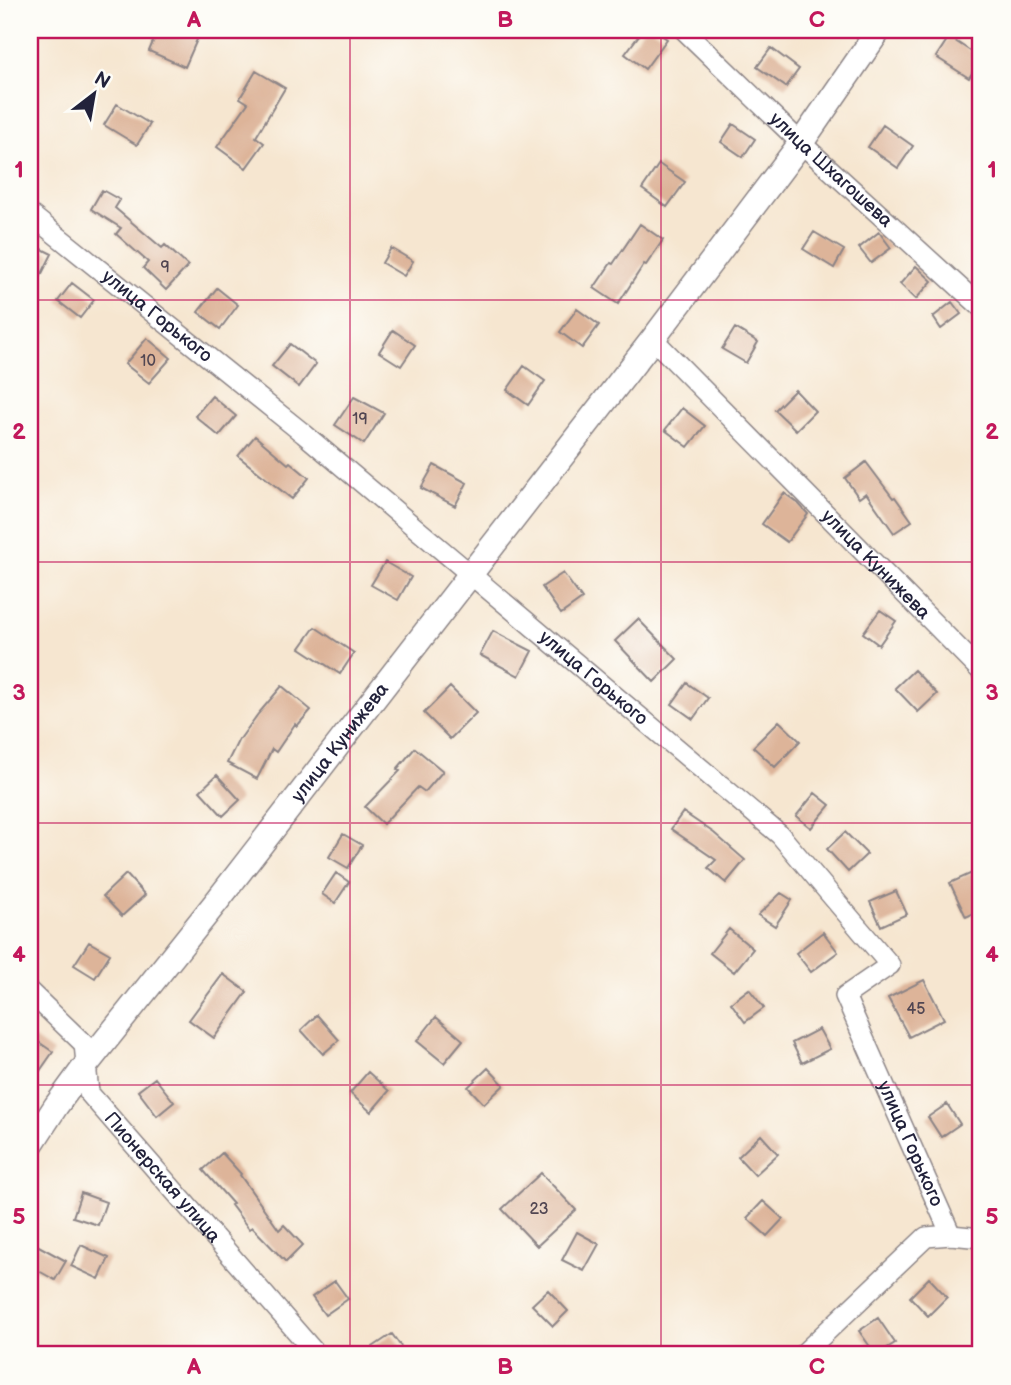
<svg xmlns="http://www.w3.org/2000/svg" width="1011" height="1385" viewBox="0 0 1011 1385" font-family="'Balsamiq Sans',sans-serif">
  <rect width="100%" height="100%" fill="#fdfcf7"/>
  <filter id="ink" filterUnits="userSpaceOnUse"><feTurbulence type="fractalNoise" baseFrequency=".0143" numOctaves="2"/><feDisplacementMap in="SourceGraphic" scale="14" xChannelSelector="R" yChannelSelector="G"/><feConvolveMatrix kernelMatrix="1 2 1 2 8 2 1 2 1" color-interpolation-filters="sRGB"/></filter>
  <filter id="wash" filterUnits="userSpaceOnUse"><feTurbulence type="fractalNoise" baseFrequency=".00686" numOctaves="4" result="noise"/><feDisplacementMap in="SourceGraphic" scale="28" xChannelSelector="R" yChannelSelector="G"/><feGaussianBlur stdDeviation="1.57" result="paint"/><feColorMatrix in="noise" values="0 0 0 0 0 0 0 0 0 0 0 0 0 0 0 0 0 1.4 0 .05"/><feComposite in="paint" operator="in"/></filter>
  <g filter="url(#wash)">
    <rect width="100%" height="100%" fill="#f6e6d0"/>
    <g id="blocks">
      <path fill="#ddb499" d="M158 30H186L199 35 185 67 149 51Z
        M643 30H654L667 39 645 69 625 54Z
        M949 37 981 58 969 78 936 57Z
        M771 48 799 69 786 87 757 67Z
        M256 71 285 88 256 137 264 143 246 168 217 147 248 103 240 98Z
        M117 104 150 124 137 145 104 125Z
        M733 124 755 139 743 157 721 142Z
        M883 125 913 146 898 168 868 147Z
        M659 164 685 182 667 207 642 189Z
        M102 190 120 200 115 208 162 248 165 245 188 266 166 290 143 268 148 262 116 234 121 228 91 209Z
        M640 224 663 240 646 265 644 264 618 304 594 288 611 263 613 264Z
        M814 232 844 250 834 268 803 249Z
        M879 232 891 248 871 263 859 248Z
        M30 243 52 254 30 297Z
        M391 248 413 261 404 276 382 263Z
        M916 266 932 281 916 299 900 284Z
        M72 283 94 300 80 318 58 301Z
        M217 288 238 305 220 329 198 312Z
        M952 302 961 314 941 329 933 317Z
        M577 309 599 325 582 348 560 332Z
        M735 328 758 342 746 363 722 349Z
        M393 330 415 345 401 366 379 352Z
        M147 338 171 358 149 383 125 364Z
        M290 344 316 364 299 387 272 366Z
        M524 366 545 381 528 405 507 390Z
        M795 390 815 411 796 430 775 410Z
        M212 396 236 416 219 436 195 416Z
        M354 397 384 413 364 444 335 425Z
        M682 408 705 426 688 447 665 430Z
        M255 436 288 464 290 462 309 478 292 499 238 456Z
        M866 462 893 498 895 497 912 521 894 533 866 493 859 498 845 478Z
        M434 465 467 483 455 506 421 488Z
        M784 493 798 503 808 514 787 542 762 524Z
        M385 562 411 577 398 600 371 585Z
        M563 573 582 599 561 614 542 587Z
        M880 610 896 621 879 645 863 633Z
        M638 619 677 659 654 682 615 641Z
        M315 627 354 653 340 674 300 648Z
        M493 631 532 651 519 676 480 655Z
        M914 670 937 694 918 712 895 688Z
        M687 683 708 698 693 719 672 704Z
        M282 686 311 710 297 726 295 724 276 752 272 749 257 779 227 763 239 739H240L258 714Z
        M450 687 476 713 450 739 424 713Z
        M779 721 800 741 775 767 753 747Z
        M415 748 443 771 425 792 418 787 383 824 365 807 400 771 397 769Z
        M217 775 240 800 223 816 200 791Z
        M815 793 830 805 811 828 796 816Z
        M683 812 714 833 745 860 726 883 708 868 716 860 671 829Z
        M845 832 867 854 848 872 827 849Z
        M343 834 362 845 348 868 329 857Z
        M981 869V910L966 917 950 883Z
        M336 873 349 882 335 903 322 894Z
        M126 874 145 895 122 916 103 896Z
        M896 891 907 914 881 926 870 902Z
        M781 893 792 900 775 926 758 915Z
        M729 929 753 949 734 972 710 953Z
        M823 932 838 952 811 972 796 953Z
        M89 942 110 954 95 978 74 965Z
        M223 974 247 992 214 1038 189 1020Z
        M924 980 944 1019 909 1037 888 998Z
        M749 989 764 1008 745 1022 731 1003Z
        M317 1015 339 1040 323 1054 301 1030Z
        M436 1017 463 1040 444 1063 417 1041Z
        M819 1029 830 1049 802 1063 792 1043Z
        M30 1036 53 1052 30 1085Z
        M488 1068 504 1085 484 1104 468 1087Z
        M368 1072 389 1091 371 1112 350 1093Z
        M155 1078 174 1102 157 1116 138 1091Z
        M947 1104 960 1124 941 1137 928 1117Z
        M761 1135 778 1154 755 1175 738 1157Z
        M222 1153 241 1174 240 1175 279 1230 284 1225 303 1245 286 1262 252 1227 249 1229 231 1205 233 1204 203 1170Z
        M541 1173 576 1210 537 1246 502 1209Z
        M81 1193 106 1202 98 1225 73 1217Z
        M763 1201 783 1219 767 1236 747 1218Z
        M577 1232 599 1244 584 1271 562 1260Z
        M35 1244 66 1261 55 1280 30 1266V1253Z
        M81 1245 109 1258 99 1279 71 1266Z
        M929 1278 947 1297 928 1316 910 1297Z
        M335 1281 348 1299 325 1315 312 1297Z
        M548 1290 568 1311 553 1326 532 1305Z
        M878 1318 895 1343 876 1355 859 1331Z
        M392 1334 407 1355H361Z"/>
    </g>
  </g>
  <g filter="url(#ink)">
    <use href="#blocks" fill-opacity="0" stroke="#8c8486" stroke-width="2"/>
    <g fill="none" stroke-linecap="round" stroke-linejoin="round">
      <g stroke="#8c8486" stroke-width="22">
        <g id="minor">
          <path id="s1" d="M684 30 801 143 981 307"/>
          <path id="s2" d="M30 214 304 434 780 835 890 965 845 996 951 1235"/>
          <path id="s3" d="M653 339 981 671"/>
          <path id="s4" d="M30 992 84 1044 89 1093 317 1355"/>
          <path d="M802 1355 926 1237 951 1235 981 1238"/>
        </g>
      </g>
      <g stroke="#8c8486" stroke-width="27">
        <g id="tertiary">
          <path id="s5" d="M30 1146 56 1106 86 1065 217 901 653 339 801 143 879 30"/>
        </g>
      </g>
      <use href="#minor" stroke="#fff" stroke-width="19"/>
      <use href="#tertiary" stroke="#fff" stroke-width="24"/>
    </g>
  </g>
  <path fill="none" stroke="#c2185b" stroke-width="2" stroke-opacity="0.55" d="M350 30V1355M661 30V1355M30 300H981M30 562H981M30 823H981M30 1085H981"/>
  <g text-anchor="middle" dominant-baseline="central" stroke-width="7" stroke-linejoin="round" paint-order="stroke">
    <g font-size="16" fill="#514652">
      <text x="165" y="267">9</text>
      <text x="148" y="361">10</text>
      <text x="360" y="419">19</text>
      <text x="916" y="1009">45</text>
      <text x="539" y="1209">23</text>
    </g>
    <g font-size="19" fill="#22223b" stroke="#fdfcf7">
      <text stroke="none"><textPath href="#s1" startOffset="203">улица Шхагошева</textPath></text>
      <text stroke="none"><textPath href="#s2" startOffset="163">улица Горького</textPath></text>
      <text stroke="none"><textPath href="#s3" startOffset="317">улица Кунижева</textPath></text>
      <text stroke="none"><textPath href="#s2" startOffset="730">улица Горького</textPath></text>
      <text stroke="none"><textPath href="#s5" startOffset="509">улица Кунижева</textPath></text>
      <text stroke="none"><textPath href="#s2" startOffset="1360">улица Горького</textPath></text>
      <text stroke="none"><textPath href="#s4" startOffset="236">Пионерская улица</textPath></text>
    </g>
  </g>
  <rect width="1011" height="1385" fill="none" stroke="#fdfcf7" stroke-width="77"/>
  <g transform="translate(94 94) rotate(31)" stroke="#fdfcf7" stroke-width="5" paint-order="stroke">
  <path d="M0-5L12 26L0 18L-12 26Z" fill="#22223b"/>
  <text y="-10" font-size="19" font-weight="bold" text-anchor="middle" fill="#22223b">N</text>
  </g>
  <rect x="38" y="38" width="934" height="1308" fill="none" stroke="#c2185b" stroke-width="2.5"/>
  <g font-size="23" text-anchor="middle" font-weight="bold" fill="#c2185b">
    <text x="194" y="27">A</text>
    <text x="505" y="27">B</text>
    <text x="817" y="27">C</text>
    <text x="19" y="177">1</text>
    <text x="992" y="177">1</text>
    <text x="19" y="439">2</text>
    <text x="992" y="439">2</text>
    <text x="19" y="700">3</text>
    <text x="992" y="700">3</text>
    <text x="19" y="962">4</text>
    <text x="992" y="962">4</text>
    <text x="19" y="1224">5</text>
    <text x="992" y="1224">5</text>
    <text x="194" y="1374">A</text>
    <text x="505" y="1374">B</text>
    <text x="817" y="1374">C</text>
  </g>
</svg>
